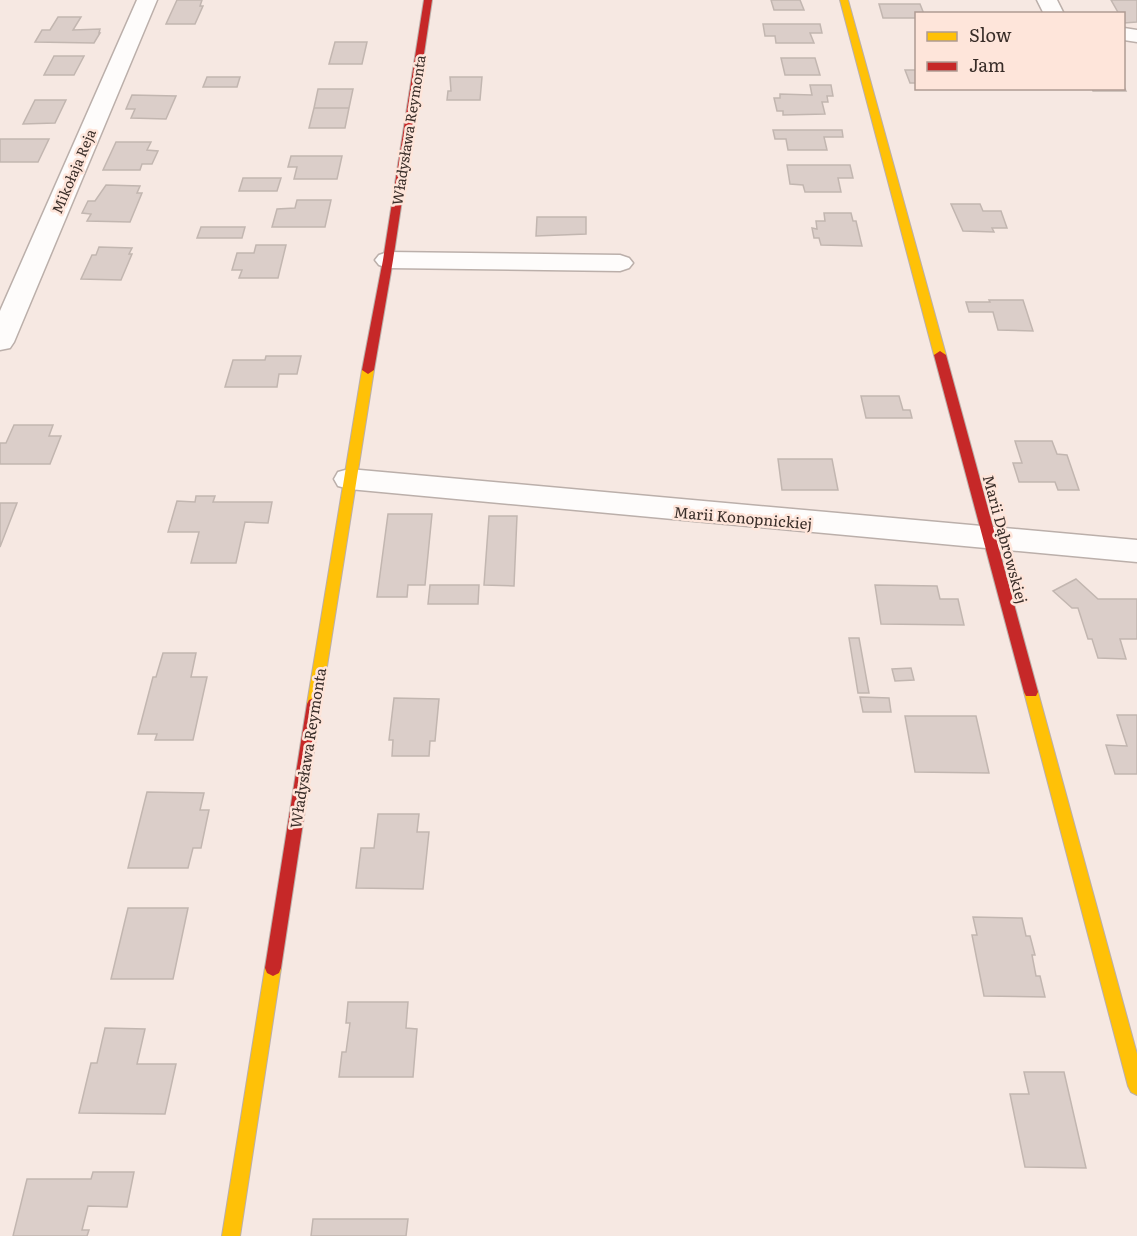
<svg xmlns="http://www.w3.org/2000/svg" width="1137" height="1236" viewBox="0 0 1137 1236" font-family="Literata,serif">
  <rect width="100%" height="100%" fill="#f6e8e2"/>
  <path fill="#dbcec9" stroke="#c2b6b0" stroke-width="1.5" d="M177 0H202L200 6H203L195 24H166Z
    M771 0H800L804 10H774Z
    M1111 0H1137V22L1124 23V14H1119Z
    M879 4H920L924 14H916V18H883Z
    M58 17H81L73 30 100 29 99 33H100L94 43 35 42 42 30H50Z
    M763 24H820L822 33H810L814 43H776L775 36H765Z
    M335 42H367L362 64H329Z
    M54 56H84L74 75H44Z
    M781 58H815L820 75H785Z
    M905 70H916V83H910Z
    M207 77H240L237 87H203Z
    M450 77H482L480 100H447L448 91H451Z
    M810 85H831L833 96H827L828 102H822L825 114 783 115V111H777L774 98H780V94L812 95Z
    M1124 87 1126 91H1093L1092 88Z
    M318 89H353L349 108H314Z
    M132 95 176 96 166 119 131 118 135 109H126Z
    M35 100H66L55 123 23 124Z
    M314 108H349L345 128H309Z
    M773 130H842L843 137H824L827 150H788L786 139H775Z
    M0 139H49L38 162H0Z
    M116 142H151L147 150 158 151 152 164H142L140 170H103Z
    M291 156H342L337 179H294L297 167H288Z
    M787 165H850L853 178H838L841 192H805L803 185 790 184Z
    M243 178H281L277 191H239Z
    M106 185 140 186 137 193H142L130 222 87 221 91 214 82 213 88 201H95Z
    M297 200H331L325 227H272L277 209 295 208Z
    M951 204H980L983 211H1001L1007 228H992L994 232 963 231Z
    M824 213H851L853 221H856L862 246 821 245 819 238H814L812 228 817 229 816 221H825Z
    M537 217H586V234L536 236Z
    M201 227H245L242 238H197Z
    M256 245H286L278 278H239L242 270H232L237 253H254Z
    M99 247 132 248 129 254H132L121 280 81 279 92 255H96Z
    M989 300H1023L1033 331 998 330 993 312H969L966 302H990Z
    M266 356H301L297 374H279L277 387H225L233 360H265Z
    M861 396H899L903 410H910L912 418H866Z
    M14 425H53L49 436H61L50 464H0V443H6Z
    M1015 441H1052L1057 454 1067 455 1079 490H1058L1055 482H1019L1013 463H1022Z
    M778 459H832L838 490H782Z
    M196 496H215L213 502H272L268 523 245 522 236 563H191L199 532H168L177 501 195 502Z
    M0 503H17L0 547Z
    M388 514H432L425 585H408L407 597H377Z
    M489 516H517L514 586 484 585Z
    M1076 579 1098 599H1137V639H1120L1126 659 1098 658 1092 639H1088L1078 608H1072L1053 591Z
    M430 585H479L478 604H428Z
    M875 585 937 586 940 599H958L964 625 881 624Z
    M849 638H859L869 693H858Z
    M163 653H196L191 677H207L193 740H155L157 734H138L153 677H156Z
    M911 668 914 680 895 681 892 669Z
    M860 697 889 698 891 712H863Z
    M394 698 439 699 435 741H430L429 756H392L393 740H389Z
    M1117 715H1137V774H1115L1106 745 1127 746Z
    M905 716H976L989 773 915 772Z
    M147 792 204 793 200 810H209L201 848H193L188 868H128Z
    M378 814H419L417 832H429L423 889 356 888 361 848H374Z
    M128 908H188L173 979H111Z
    M973 917 1022 918 1026 936H1030L1035 955H1032L1036 976H1040L1045 997 984 996 972 935H977Z
    M348 1002H408L406 1028 417 1029 413 1077H339L342 1052H346L350 1023H346Z
    M105 1028 145 1029 137 1064H176L165 1114 79 1113 91 1063H97Z
    M1024 1072H1064L1086 1168 1025 1167 1010 1094H1029Z
    M93 1172H134L127 1207 88 1206 82 1230H89L87 1236H13L27 1179H91Z
    M313 1219H408L406 1236H311Z"/>
  <g fill="none" stroke-linecap="round" stroke-linejoin="round">
    <g stroke="#bbafaa" stroke-width="3">
      <path id="street" d="M137 0H157L14 342 10 348 0 350V311Z
        M1037 0H1057L1064 14H1044Z
        M1124 28 1137 30V42L1124 40Z
        M388 252 620 255 629 258 633 263 629 268 620 271 388 268 379 265 375 260 379 255Z
        M349 469 1137 540V562L349 489 338 486 334 479 338 472Z"/>
    </g>
    <g stroke="#bbafaa" stroke-width="2">
      <path id="slow" d="M840 0H848L946 355 944 357 940 359 934 355Z
        M368 366 374 370 321 704 319 708H309L307 704 362 370Z
        M1031 686 1036 688 1038 692 1137 1054V1095L1131 1092 1128 1086 1024 692 1026 688Z
        M273 960 279 963 281 968 240 1236H222L265 968 267 963Z"/>
    </g>
    <g stroke="#bbafaa" stroke-width="2">
      <path id="jam" d="M424 0H432L393 260 374 370 368 374 362 370 383 260Z
        M940 351 946 355 1038 692 1036 696H1026L1024 692 934 355Z
        M314 698 319 700 321 704 281 968 279 973 273 976 267 973 265 968 307 704 309 700Z"/>
    </g>
    <use href="#street" fill="#fefcfb" fill-rule="evenodd"/>
    <use href="#slow" fill="#ffc107" fill-rule="evenodd"/>
    <use href="#jam" fill="#c62828" fill-rule="evenodd"/>
  </g>
  <g text-anchor="middle" dominant-baseline="central" stroke-width="5" stroke-linejoin="round" paint-order="stroke">
    <g font-size="14" fill="#392d28" stroke="#fee5da">
      <text transform="translate(408 130) rotate(-81)">Władysława Reymonta</text>
      <text transform="translate(73 171) rotate(-67)">Mikołaja Reja</text>
    </g>
    <g font-size="15" fill="#392d28" stroke="#fee5da">
      <text transform="translate(743 517) rotate(5)">Marii Konopnickiej</text>
      <text transform="translate(1006 539) rotate(75)">Marii Dąbrowskiej</text>
      <text transform="translate(307 748) rotate(-81)">Władysława Reymonta</text>
    </g>
  </g>
  <rect x="915" y="12" width="210" height="78" fill="#fee5da" stroke="#af9b93" stroke-width="1.5"/>
  <rect x="927" y="32" width="30" height="9" fill="#ffc107" stroke="#af9b93" stroke-width="1.5"/>
  <text x="969" y="42" font-size="18" fill="#392d28">Slow</text>
  <rect x="927" y="62" width="30" height="9" fill="#c62828" stroke="#af9b93" stroke-width="1.5"/>
  <text x="969" y="72" font-size="18" fill="#392d28">Jam</text>
</svg>
